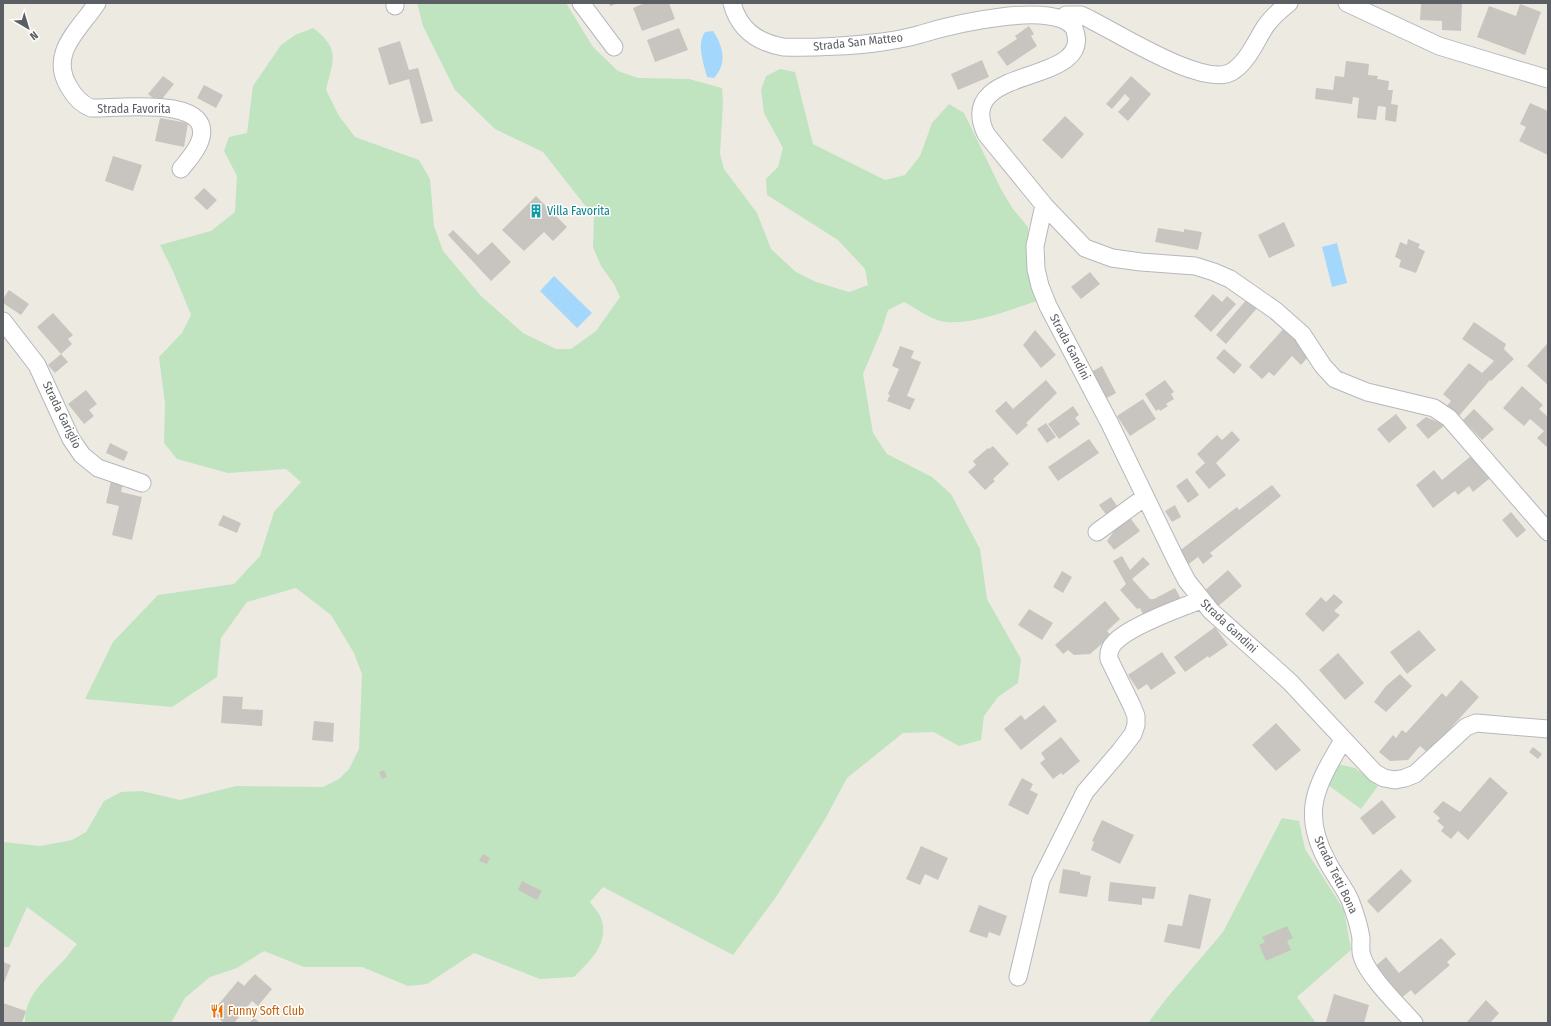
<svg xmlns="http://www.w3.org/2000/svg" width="1551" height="1026" viewBox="0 0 1551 1026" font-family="'Fira Sans Condensed',sans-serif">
  <rect width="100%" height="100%" fill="#edeae2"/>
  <path fill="#c0e4bf" d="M417 3H566L593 47 618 71 638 78 689 79 722 88 723 103 720 154 724 169 757 213 771 249 796 272 816 282 849 292 868 285 865 269 838 240 767 195 766 179 778 167 783 148 764 113 761 90 766 76 780 69 795 72 813 144 885 180 905 175 920 156 932 123 949 104 964 113 1002 191 1013 209 1028 227 1031 282 1037 301C1012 309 963 329 937 320 926 316 915 308 904 302L888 310 882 329 863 374 873 433 887 454 932 477 951 494 980 549 987 599 1021 659 1018 683 998 697 984 716 981 740 959 746 934 732 903 733 847 778 824 821 776 897 733 955 603 887 590 902C593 907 599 912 601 918 610 943 590 961 574 977L540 979 474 953 427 984 408 986 362 967H304L264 951 237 968 210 977 185 998 171 1023H25C24 996 46 979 63 961 68 956 72 949 77 944L27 907 9 947H3V842L40 846 72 840 86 832 104 801 121 792 142 791 180 800 236 786 323 787 339 779 349 769 359 749 362 674 354 653 331 615 296 588 247 602 221 638 217 677 172 707 85 699 113 642 158 595 234 584 260 556 274 512 301 482 286 469 228 473 177 459 164 443 165 404 159 357 182 333 191 315 173 271 160 245 211 231 235 212 237 176 224 151 229 137 247 133 253 86 281 45 295 35 313 28C341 49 333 60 326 90L339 116 355 137 419 160 430 179 434 226 443 251 481 296 523 333 556 349H571L596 331 620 297 614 284 601 266 593 247 594 217 543 152 495 129 455 90 423 26Z
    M1338 764 1355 768 1378 786 1361 809 1328 785Z
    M1282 818 1299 821 1305 849 1344 910 1351 950 1297 997 1316 1023H1148L1166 999 1223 932Z"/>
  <path fill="#a3d7fc" d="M713 31C724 47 727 64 714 78L707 77C704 65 696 44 705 32Z
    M1337 243 1347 283 1332 287 1322 247Z
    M554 276 592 313 577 328 540 291Z"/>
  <path fill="#c8c5c0" d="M609 3H619L610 6Z
    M645 3H669L675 19 642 31 633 8Z
    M1421 3H1462L1461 31 1442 30V21L1420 20Z
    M1520 4 1541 12 1525 55 1477 37 1489 6 1516 16Z
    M1029 26 1034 34 1031 36 1037 46 1007 66 997 52 1017 39 1015 36Z
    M679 28 688 50 655 62 647 40Z
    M400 41 409 70 418 68 433 121 421 124 409 79 389 85 378 48Z
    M982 60 989 77 958 90 951 74Z
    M1346 61 1369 64 1368 75 1378 76 1377 79 1389 81 1388 90H1393L1391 104 1398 105 1396 122 1385 120 1386 107 1378 106 1376 120 1357 118 1359 98 1353 97 1352 104 1315 99 1316 88 1333 90 1335 76 1344 77Z
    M163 76 174 84 159 103 148 94Z
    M1131 76 1151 94 1128 121 1118 112 1130 99 1125 94 1112 109 1106 104Z
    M204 85 223 95 216 108 197 98Z
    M1530 103 1548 111V155L1519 141 1526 127 1520 124Z
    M1065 116 1084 134 1062 159 1042 140Z
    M160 118 188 123 184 147 155 141Z
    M113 156 142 165 133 191 105 181Z
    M204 188 217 200 207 210 194 198Z
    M536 196 567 227 553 241 544 232 524 251 502 230Z
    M1284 222 1295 246 1269 258 1258 235Z
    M1158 228 1184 232V229L1202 232 1198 250 1155 242Z
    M453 230 478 255 492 242 511 262 491 281 448 235Z
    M1408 239 1420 244 1418 248 1425 251 1416 273 1399 267 1401 260 1395 257 1400 242 1407 245Z
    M1090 272 1100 284 1081 299 1071 287Z
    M9 290 29 304 21 315 3 303V299Z
    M1213 294 1222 302 1227 296 1236 304 1211 332 1194 316Z
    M1248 298 1258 307 1226 344 1216 335Z
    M53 313 73 335 68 339 72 344 61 354 37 327Z
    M1474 322 1506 344 1504 349 1514 359 1491 381 1490 380 1458 417 1446 407 1451 401 1443 394 1469 363 1482 373 1494 361 1462 339Z
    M1287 325 1304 341 1299 347 1309 356 1301 365 1292 356 1274 376 1269 372 1262 379 1249 367Z
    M1035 330 1056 355 1041 368 1023 345Z
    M1547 344 1548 345V385L1527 366Z
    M900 346 914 351 911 358 921 362 907 396 915 399 910 410 887 401 890 395 888 394 899 369 892 366Z
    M1224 349 1242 365 1234 374 1216 358Z
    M61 354 68 362 55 373 48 365Z
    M1102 366 1116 393 1105 399 1091 372Z
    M1046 380 1057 393 1026 423 1028 425 1017 435 995 411 1006 401 1013 409Z
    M1165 380 1174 392 1171 394 1174 399 1166 404 1168 406 1160 411 1159 409 1156 411 1145 394Z
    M1522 386 1543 405 1539 409 1548 417V448L1537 438 1544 431 1530 419 1524 426 1503 408Z
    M86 390 97 404 89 410 94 416 84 424 68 404Z
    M1143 399 1156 419 1130 436 1117 416Z
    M1073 406 1079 415 1075 418 1080 424 1059 439 1048 424Z
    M1474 409 1494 429 1482 440 1463 420Z
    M1396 414 1407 428 1389 443 1377 429Z
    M1426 417 1445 425 1428 439 1416 425Z
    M1046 423 1056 437 1047 443 1037 429Z
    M1232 431 1240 440 1216 463 1226 475 1209 489 1195 472 1205 463 1197 454 1217 435 1222 440Z
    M1089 439 1099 453 1058 481 1048 467Z
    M110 443 128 452 124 461 106 453Z
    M993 446 1009 464 993 479 995 481 985 490 968 472 976 465 973 461 988 448 989 449Z
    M1471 456 1490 478 1473 492 1469 486 1458 495 1455 491 1433 508 1416 485 1434 470 1442 480Z
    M1187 478 1199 495 1188 503 1176 486Z
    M111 481 123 484 121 492 142 497 132 540 112 535 119 506 106 503Z
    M1272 485 1281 496 1210 553 1213 556 1203 564 1198 557 1186 566 1178 552 1237 507 1239 510Z
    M1111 497 1119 509 1108 517 1099 505Z
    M1175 505 1181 517 1172 522 1165 511Z
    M1511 512 1526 530 1517 538 1502 520Z
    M223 515 241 523 237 533 218 525Z
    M1128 515 1140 531 1114 550 1107 541 1114 531 1112 528Z
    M1122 556 1130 570 1143 557 1150 564 1132 579 1150 599H1154L1175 588 1182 601 1145 619 1140 608 1137 609 1120 590 1126 584 1113 561Z
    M1228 570 1242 586 1216 608 1203 592Z
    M1062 571 1072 577 1063 593 1053 587Z
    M1334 594 1343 602 1334 611 1340 615 1323 632 1305 614 1321 597 1326 602Z
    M1105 601 1120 619 1107 631 1111 636 1090 654 1074 655 1068 650 1063 654 1055 645Z
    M1029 609 1053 623 1042 640 1018 625Z
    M1215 627 1228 645 1209 658 1208 656 1185 672 1174 657Z
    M1419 630 1436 650 1407 674 1390 652Z
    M1162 652 1176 673 1151 690 1147 684 1138 690 1128 675Z
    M1338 653 1364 683 1345 700 1319 670Z
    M1400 674 1412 686 1386 712 1374 702 1386 686Z
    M1461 680 1479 697 1428 753 1420 746 1408 760 1390 761 1379 752 1393 735 1396 738 1402 730 1406 733 1442 693 1446 697Z
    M223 696 243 697 242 709 263 710 262 726 221 723Z
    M1044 705 1057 721 1021 750 1004 729 1021 715 1025 720Z
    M314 721 334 723 333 742 312 740Z
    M1276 723 1301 750 1276 771 1252 745Z
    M1061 737 1080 761 1063 775 1061 773 1053 779 1040 763 1045 759 1041 753Z
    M1533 747 1542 754 1538 759 1529 752Z
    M384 770 387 777 382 779 379 772Z
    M1490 777 1508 793 1468 840 1458 831 1451 839 1441 831 1444 827 1437 821 1440 818 1433 812 1443 801 1460 812Z
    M1022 778 1033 784 1030 790 1038 794 1028 815 1008 805Z
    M1382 800 1396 817 1373 835 1360 818Z
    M1102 820 1134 835 1120 864 1091 850 1094 842 1092 841Z
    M921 846 948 858 938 880 925 874 920 885 906 879Z
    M483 854 490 858 487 864 479 861Z
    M1063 869 1080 872V874L1091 876 1087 897 1059 893Z
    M1401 869 1412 881 1378 913 1367 901Z
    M522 881 542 891 537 900 518 890Z
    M1110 882 1156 887 1154 899 1142 898V905L1108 901Z
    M1189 894 1211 899 1200 949 1164 942 1168 924 1182 926Z
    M979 905 1007 916 1000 936 989 932 987 938 969 932Z
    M1287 926 1293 938 1287 941 1291 950 1266 961 1259 945 1265 942 1262 937Z
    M1441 938 1456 954 1447 962 1450 965 1415 995 1411 990 1400 999 1373 968 1386 957 1399 973Z
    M3 962 11 965 3 985Z
    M255 974 272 989 258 1006 252 1001 234 1023H224L212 1012 238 981 244 986Z
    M1334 994 1369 1005 1364 1023 1326 1022Z
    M1486 1000 1499 1013 1490 1023H1466Z
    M3 1003 26 1011 22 1023H3Z
    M254 1018 260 1023H249Z"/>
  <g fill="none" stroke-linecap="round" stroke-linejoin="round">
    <g stroke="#b5b8bc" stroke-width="19">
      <path id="minor" d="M97 3C80 29 48 53 69 87 74 96 81 104 91 108 115 109 216 94 200 141 196 152 188 160 181 169
        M395 3V6
        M581 3 614 47
        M732 3C739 30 757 42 783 47 812 48 853 46 882 42 895 40 909 38 921 34 954 24 1056 0 1074 28 1097 88 952 62 986 134L1044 205 1085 248 1112 258 1141 262 1195 266 1214 272 1230 279 1276 311 1302 334 1323 366 1335 379 1367 392 1434 408 1449 418 1548 532
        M1347 3 1439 46 1548 79
        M1066 15H1081C1111 28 1205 91 1233 71 1248 61 1256 41 1265 27 1271 18 1280 10 1289 3
        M1044 205 1035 246 1036 269 1040 286 1048 306 1110 424 1176 560 1187 581 1211 611 1290 682 1375 773 1384 778 1395 780 1405 778 1415 774 1466 727 1476 723 1548 729
        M3 321 37 365 71 439 82 455 98 468 142 483
        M1097 532 1145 497
        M1343 740C1317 785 1300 811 1327 861 1334 875 1344 887 1350 900 1355 913 1359 925 1361 938 1361 944 1360 951 1362 956 1367 975 1400 1007 1414 1023
        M1018 977 1041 880 1085 792 1120 751 1133 734 1136 725V716L1132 706 1109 659C1108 652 1110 647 1115 642 1130 626 1179 608 1201 600"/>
    </g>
    <use href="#minor" stroke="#fff" stroke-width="17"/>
  </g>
  <defs>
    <g id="building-bare" transform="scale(1.08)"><path d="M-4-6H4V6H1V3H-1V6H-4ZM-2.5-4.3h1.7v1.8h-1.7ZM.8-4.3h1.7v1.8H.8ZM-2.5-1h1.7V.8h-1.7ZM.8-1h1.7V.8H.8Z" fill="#0f9aa8" stroke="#fff" stroke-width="2.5" paint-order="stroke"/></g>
    <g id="restaurant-bare" transform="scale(1.08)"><path d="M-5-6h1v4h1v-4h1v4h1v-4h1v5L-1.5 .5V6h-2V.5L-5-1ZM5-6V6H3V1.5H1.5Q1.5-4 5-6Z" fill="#e8710a" stroke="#fff" stroke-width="2.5" paint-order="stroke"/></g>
  </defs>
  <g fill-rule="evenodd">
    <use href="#building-bare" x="536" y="211"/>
    <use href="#restaurant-bare" x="217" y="1011"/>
  </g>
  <g text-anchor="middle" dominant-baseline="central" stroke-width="3" stroke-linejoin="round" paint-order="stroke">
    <g font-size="12" fill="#5b5e62" stroke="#fff">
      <text transform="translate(858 42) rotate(-6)">Strada San Matteo</text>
      <text x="134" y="109">Strada Favorita</text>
      <text transform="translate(1070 347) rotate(62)">Strada Gandini</text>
      <text transform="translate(62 415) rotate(64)">Strada Gariglio</text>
      <text transform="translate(1229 626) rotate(43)">Strada Gandini</text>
      <text transform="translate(1336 875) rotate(64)">Strada Tetti Bona</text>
    </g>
    <g font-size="12" fill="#0d838f" stroke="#fff" text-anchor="start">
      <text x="547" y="211">Villa Favorita</text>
    </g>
    <g font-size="12" fill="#c56008" stroke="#fff" text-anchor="start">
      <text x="228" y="1011">Funny Soft Club</text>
    </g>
  </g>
  <rect width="1551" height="1026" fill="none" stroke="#5b5e62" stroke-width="8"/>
  <g transform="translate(28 28) rotate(142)" stroke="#ffffff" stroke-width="3" paint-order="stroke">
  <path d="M0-3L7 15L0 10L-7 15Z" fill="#5b5e62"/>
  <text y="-6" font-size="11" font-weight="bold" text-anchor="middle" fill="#5b5e62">N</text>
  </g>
</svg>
